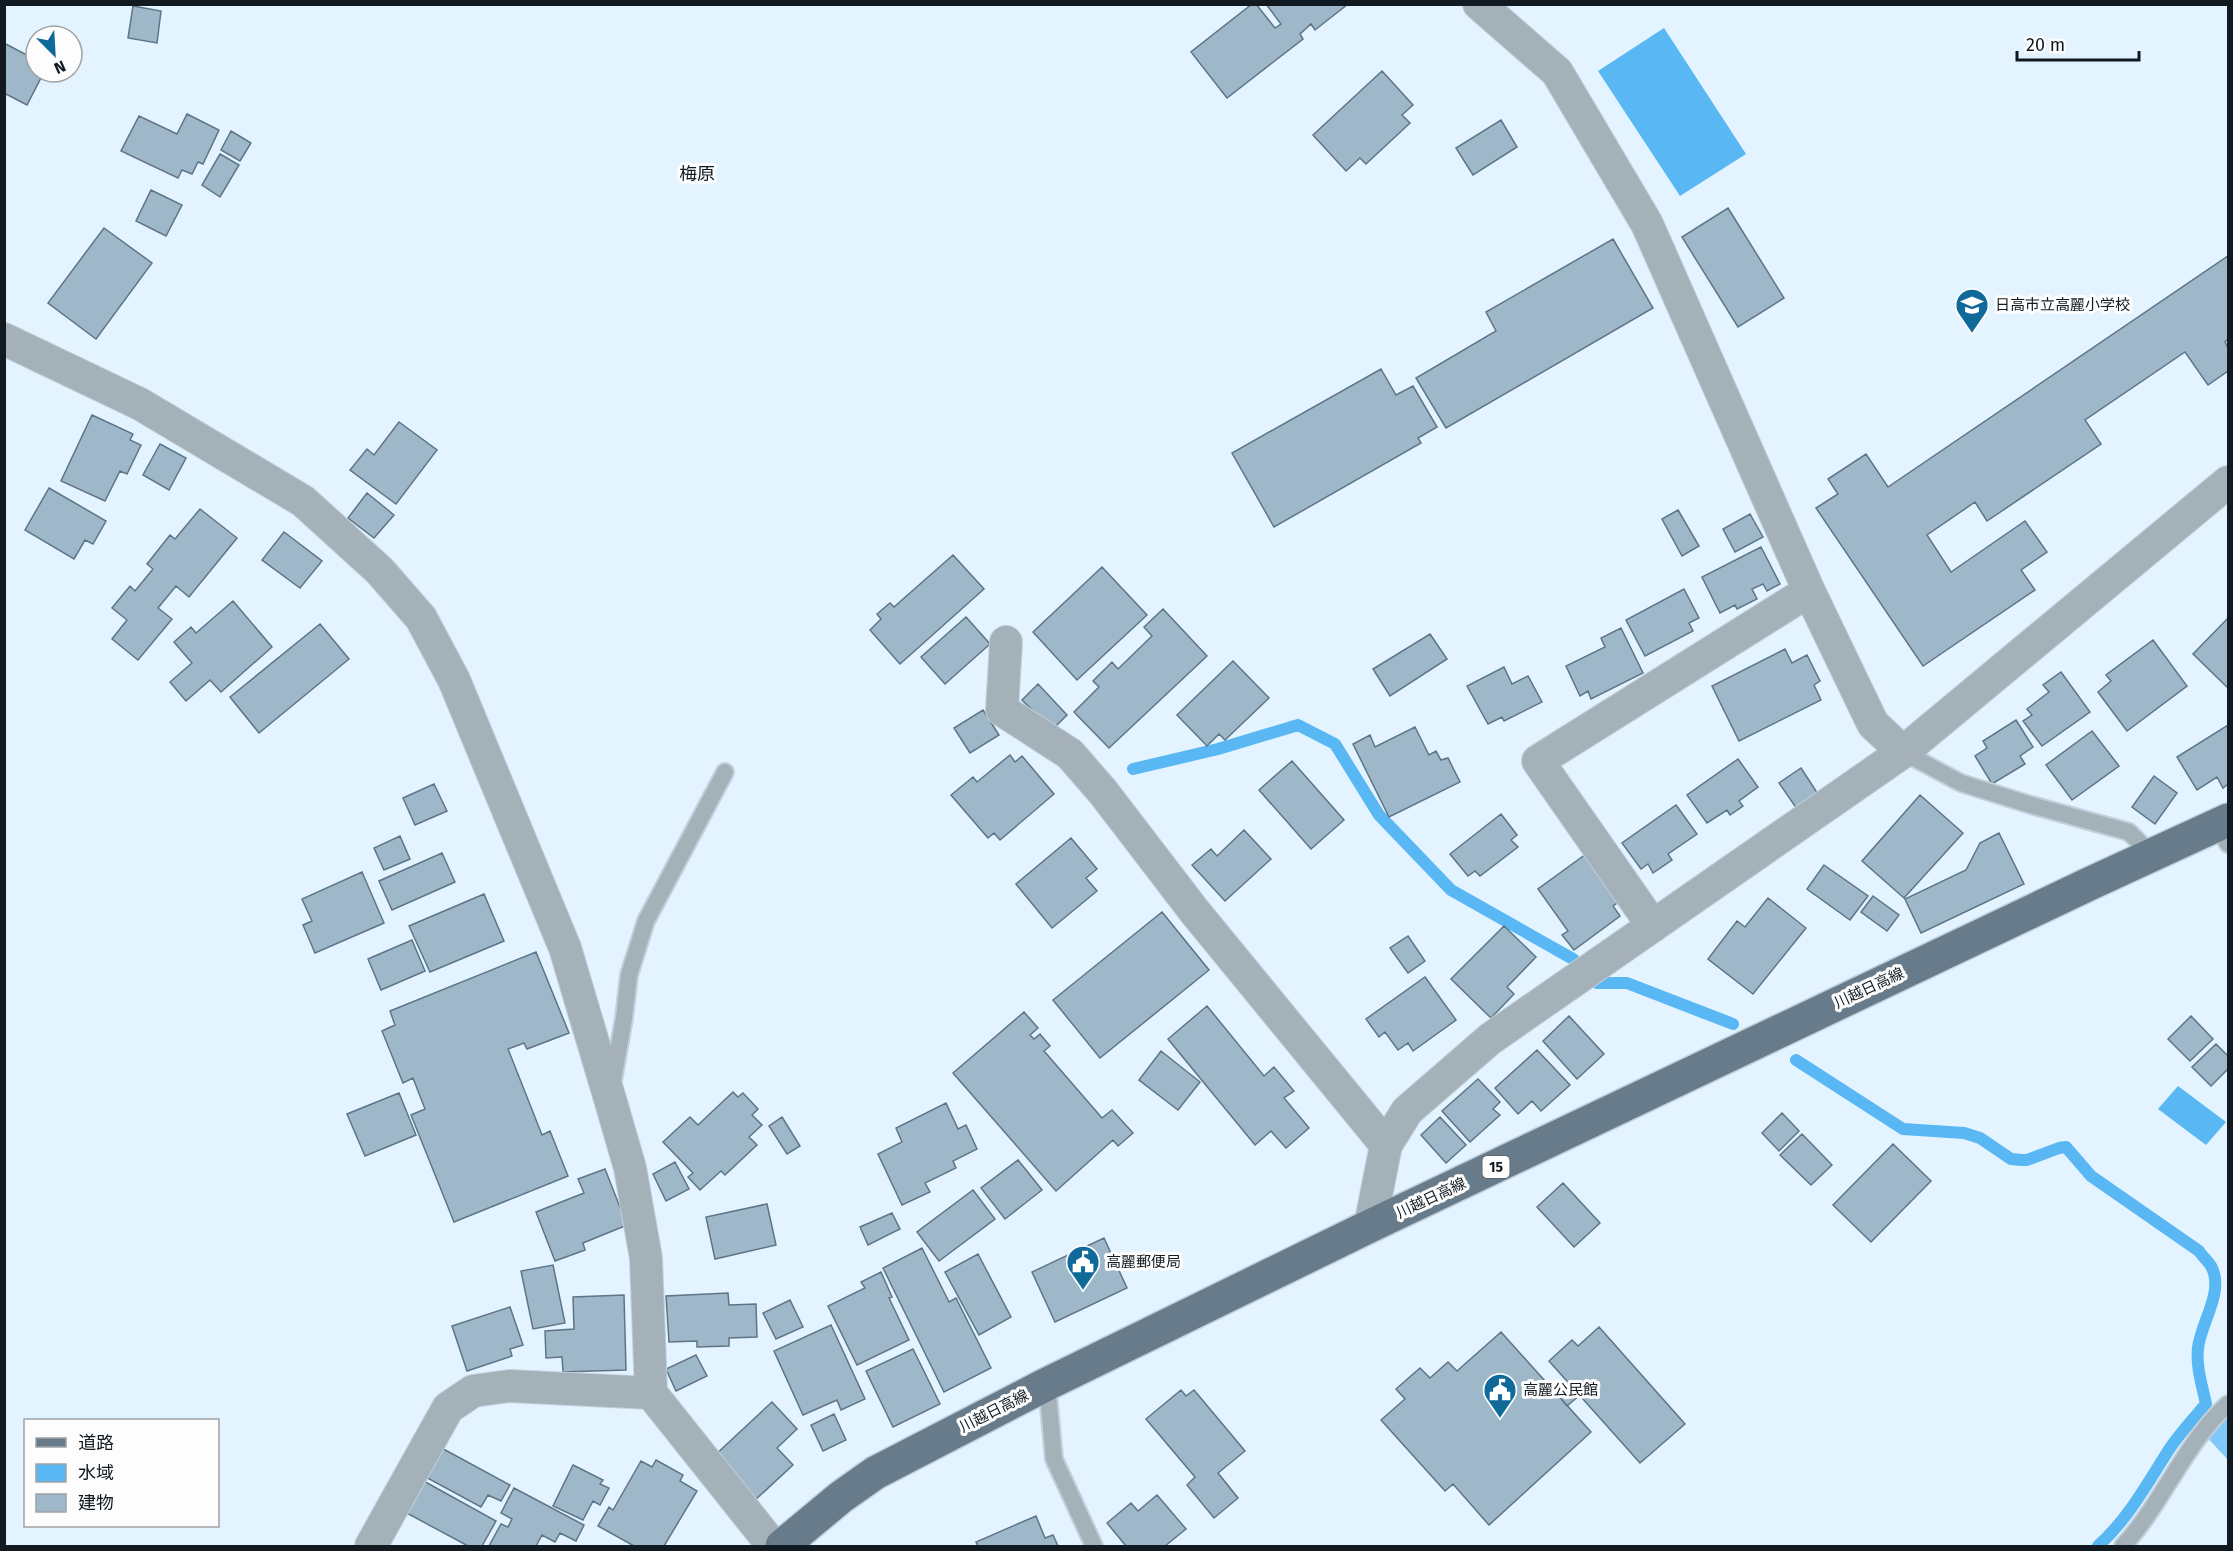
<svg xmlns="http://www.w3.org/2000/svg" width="2233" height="1551" viewBox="0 0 2233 1551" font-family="'Fira Sans','Noto Sans JP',sans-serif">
  <rect width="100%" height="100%" fill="#e3f3ff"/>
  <path fill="#80c8f9" d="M2228 1417V1460L2204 1434Z"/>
  <path fill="#59b7f4" d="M1664 28 1746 154 1680 196 1598 71Z
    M2178 1086 2226 1122 2206 1145 2158 1109Z"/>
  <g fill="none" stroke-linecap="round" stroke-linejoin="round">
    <path stroke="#59b7f4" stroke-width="12" d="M1133 769 1218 749 1298 725 1335 744 1379 815 1451 890 1573 959 1597 983H1627L1733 1024
      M1796 1060 1903 1129 1964 1133 1980 1138 2011 1159 2021 1160H2027L2059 1148 2066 1147 2091 1176 2199 1251C2202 1256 2208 1261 2211 1266 2225 1291 2201 1322 2198 1348 2196 1367 2202 1385 2206 1404 2194 1418 2181 1432 2170 1448 2148 1482 2129 1518 2098 1546"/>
  </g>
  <path fill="#9eb8ca" stroke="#5d7586" stroke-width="1.5" d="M1252 4H1256L1275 28 1281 24 1266 4H1348L1315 30 1311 24 1300 34 1303 39 1227 98 1191 52Z
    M133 6 161 11 157 43 128 38Z
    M4 43 36 60V72H44L27 105 4 93Z
    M1382 71 1413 105 1402 115 1410 123 1366 164 1360 158 1346 171 1313 135Z
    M187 114 219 130 203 164 198 162 192 174 182 170 178 178 121 151 139 116 177 134Z
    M1501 120 1517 147 1473 175 1456 148Z
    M231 131 251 143 240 161 221 150Z
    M220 154 239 165 220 197 202 185Z
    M151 190 182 205 166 236 136 221Z
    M1728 208 1784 298 1738 327 1682 237Z
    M104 228 152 263 96 339 48 303Z
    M1613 239 1653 308 1446 428 1416 378 1496 331 1486 312Z
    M2228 256V339L2225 342 2228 348V371L2208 385 2185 352 2085 420 2101 444 1987 521 1975 502 1927 535 1951 572 2025 521 2047 552 2021 570 2035 590 1923 666 1816 508 1838 494 1828 479 1866 454 1888 487Z
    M1381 369 1396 395 1413 386 1437 427 1418 438 1421 443 1274 527 1232 453Z
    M92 415 133 434 130 440 141 445 127 474 120 471 105 501 61 481Z
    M399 422 437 450 396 504 350 470 367 449 374 455Z
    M160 444 186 458 169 490 143 475Z
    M49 488 106 521 93 544 85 540 74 559 25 530Z
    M367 493 394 515 374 538 348 518Z
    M200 509 237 538 189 597 176 586 158 608 172 619 138 660 112 639 127 620 112 608 130 586 135 591 153 569 147 564 170 535 175 539Z
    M1678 510 1699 546 1682 556 1662 519Z
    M1750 514 1763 537 1735 552 1723 529Z
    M284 532 322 561 300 588 262 560Z
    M1761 547 1780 584 1767 591 1763 584 1752 589 1757 599 1737 609 1735 605 1720 613 1702 577Z
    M953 555 984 589 900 664 870 630 881 619 877 614 890 603 894 607Z
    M1102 567 1147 615 1077 680 1033 632Z
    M1684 589 1699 618 1689 623 1693 631 1645 656 1626 620Z
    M233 601 272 647 221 692 210 680 186 701 170 682 192 663 174 642 191 627 196 633Z
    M1163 609 1207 656 1109 748 1074 712 1099 687 1093 681 1112 662 1118 669 1152 636 1144 627Z
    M966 617 990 644 945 684 921 657Z
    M2228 618V688L2193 654Z
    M320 624 349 659 259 733 230 697Z
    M1621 628 1643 673 1591 699 1588 691 1580 696 1566 666 1605 647 1601 638Z
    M1430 634 1447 659 1390 696 1373 669Z
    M2153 640 2187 686 2127 731 2098 692 2111 681 2106 675Z
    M1785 649 1792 663 1807 655 1820 681 1814 685 1821 700 1739 741 1712 686Z
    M1233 661 1269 698 1225 740 1219 734 1207 746 1177 715Z
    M1504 667 1512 684 1528 676 1542 702 1504 721 1502 717 1488 724 1467 686Z
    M2061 672 2090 712 2042 746 2023 721 2032 715 2027 709 2049 692 2043 685Z
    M1038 684 1067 715 1052 730 1022 700Z
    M983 710 999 735 970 753 954 728Z
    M2016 720 2033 747 2020 756 2025 764 1992 784 1975 756 1987 748 1983 741Z
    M2228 725V784L2223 788 2217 777 2197 790 2177 757Z
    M1415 727 1429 755 1436 751 1441 760 1448 758 1460 782 1389 817 1353 744 1370 735 1375 747Z
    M2092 731 2119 766 2072 800 2046 765Z
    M1010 755 1015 762 1022 756 1054 794 1000 840 994 833 988 838 951 795 973 777 977 782Z
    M1738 759 1758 787 1739 801 1743 806 1730 815 1727 810 1707 823 1687 795Z
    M1292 761 1344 820 1311 849 1259 790Z
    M1801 768 1818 794 1797 809 1779 783Z
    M2154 776 2177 793 2155 824 2132 807Z
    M434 784 447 811 415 825 403 798Z
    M1920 795 1963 833 1904 898 1862 861Z
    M1676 805 1697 834 1668 854 1672 860 1653 873 1648 864 1641 869 1622 843Z
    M1501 814 1517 835 1511 840 1518 847 1480 876 1475 871 1468 876 1450 854Z
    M1244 830 1271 859 1225 901 1192 865 1211 849 1217 856Z
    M1999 833 2024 884 1921 933 1905 899 1966 870 1980 843Z
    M400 836 410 859 384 870 374 848Z
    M1071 838 1097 869 1086 878 1097 891 1052 928 1016 884Z
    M442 853 455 882 392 910 379 881Z
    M1586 854 1620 901 1613 906 1620 916 1574 950 1562 935 1568 931 1538 889Z
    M1824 865 1868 896 1850 920 1807 889Z
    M362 872 384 923 315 953 303 925 312 921 302 899Z
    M484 894 504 941 430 972 409 926Z
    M1873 896 1899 915 1887 931 1861 912Z
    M1768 898 1806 928 1753 994 1708 959 1737 921 1745 927Z
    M1162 912 1209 970 1100 1058 1053 1000Z
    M1504 926 1536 957 1507 987 1514 994 1491 1018 1451 979Z
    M1408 936 1425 961 1408 973 1390 948Z
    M412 940 425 971 381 990 368 959Z
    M536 952 569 1033 527 1049 524 1043 508 1049 542 1135 550 1131 568 1176 454 1222 411 1115 425 1109 413 1078 403 1083 382 1031 395 1025 390 1011Z
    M1425 977 1456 1020 1413 1051 1408 1043 1398 1050 1385 1032 1379 1037 1366 1019Z
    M1207 1006 1264 1076 1274 1067 1294 1091 1284 1098 1309 1128 1286 1148 1271 1131 1255 1145 1168 1039Z
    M1024 1012 1038 1028 1030 1035 1034 1039 1040 1034 1050 1046 1044 1051 1102 1118 1112 1110 1133 1133 1118 1146 1113 1140 1056 1191 953 1073Z
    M1569 1016 1604 1054 1577 1079 1543 1041Z
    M2191 1016 2213 1039 2190 1061 2168 1039Z
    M2216 1044 2228 1056V1069L2211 1086 2192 1067Z
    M1537 1050 1570 1085 1541 1111 1532 1101 1518 1114 1495 1088Z
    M1161 1051 1200 1082 1178 1110 1139 1080Z
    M1478 1079 1500 1102 1493 1109 1500 1115 1470 1142 1442 1111Z
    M733 1092 738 1097 743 1093 758 1109 752 1115 762 1125 749 1137 757 1145 725 1175 721 1171 700 1190 688 1177 693 1173 663 1142 690 1117 698 1125Z
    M399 1093 416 1135 365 1156 347 1114Z
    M946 1103 958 1129 966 1125 977 1149 953 1161 956 1168 925 1183 930 1192 902 1205 878 1154 902 1142 896 1128Z
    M1782 1113 1799 1131 1779 1151 1762 1133Z
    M782 1117 800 1146 787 1154 769 1126Z
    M1440 1117 1466 1145 1446 1163 1421 1135Z
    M1802 1134 1832 1165 1811 1185 1780 1155Z
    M1893 1144 1931 1181 1871 1242 1833 1205Z
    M1018 1160 1042 1190 1005 1219 981 1188Z
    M675 1162 689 1189 666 1201 653 1174Z
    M605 1169 627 1225 583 1243 585 1250 555 1261 536 1212 584 1193 578 1179Z
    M1563 1183 1600 1223 1574 1247 1537 1207Z
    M973 1190 995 1219 939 1261 917 1232Z
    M767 1204 776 1245 715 1259 706 1217Z
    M892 1213 900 1229 868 1245 860 1227Z
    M1104 1238 1127 1288 1055 1322 1032 1272Z
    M922 1248 949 1302 956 1298 991 1368 944 1392 883 1268Z
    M978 1254 1011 1317 979 1335 945 1272Z
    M553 1265 565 1323 533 1329 521 1271Z
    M881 1272 892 1297 889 1298 909 1340 857 1365 828 1306 865 1288 861 1282Z
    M728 1293 729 1305 756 1304 757 1337 729 1338V1346L697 1347V1341L669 1342 666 1296Z
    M624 1295 626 1370 563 1372 562 1357 546 1358 545 1331 574 1329 573 1297Z
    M790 1300 803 1327 776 1339 763 1313Z
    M510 1307 523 1345 510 1349 512 1356 467 1371 452 1326Z
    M831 1325 865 1399 841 1410 837 1400 803 1415 774 1351Z
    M1599 1327 1685 1424 1640 1463 1549 1361 1572 1340 1578 1346Z
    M1501 1332 1591 1432 1489 1525 1453 1484 1445 1491 1381 1420 1405 1399 1396 1389 1420 1368 1430 1378 1448 1362 1457 1371Z
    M913 1349 940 1404 893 1427 866 1371Z
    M696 1355 707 1376 676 1391 666 1369Z
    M1569 1383 1580 1395 1567 1406 1557 1394Z
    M1181 1390 1186 1396 1194 1390 1245 1451 1218 1473 1238 1498 1214 1518 1187 1485 1195 1477 1146 1419Z
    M772 1402 797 1429 777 1448 793 1465 754 1501 713 1457Z
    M834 1414 846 1440 823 1451 811 1425Z
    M436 1445 510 1485 501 1501 488 1495 481 1507 420 1474Z
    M656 1460 683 1475 680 1481 697 1491 664 1546H634L598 1526 609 1507 613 1510 641 1461 652 1467Z
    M573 1465 603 1480 600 1484 609 1488 600 1505 593 1501 583 1520 553 1506Z
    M420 1479 496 1521 482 1546H468L403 1511Z
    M514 1488 584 1525 576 1541 560 1533 555 1542 542 1535 536 1546H489L501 1524 508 1527 512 1519 501 1513Z
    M1157 1495 1186 1529 1165 1546H1126L1107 1523 1131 1503 1138 1511Z
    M1036 1516 1045 1538 1053 1535 1058 1546H978L976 1542Z"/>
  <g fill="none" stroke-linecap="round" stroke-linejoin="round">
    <g stroke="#c1d0db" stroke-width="20">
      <path id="service" d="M1903 752 1961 783 2031 805 2129 832 2152 855
        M2217 825 2228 844
        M612 1086 624 1018 629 975 646 921 725 772
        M1047 1384 1054 1459 1094 1546
        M2123 1546C2163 1503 2184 1444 2228 1404"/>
    </g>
    <g stroke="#c1d0db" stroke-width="34">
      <path id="minor" d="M1479 4 1557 72 1647 224 1809 591 1873 724 1903 752
        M4 339 140 404 303 501 380 571 421 618 454 680 565 948 610 1099 630 1168 646 1258 651 1393 773 1546
        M1006 642 1002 710 1070 754 1103 792 1195 912 1386 1145
        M1653 926 1538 761 1809 591
        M1370 1226 1386 1145 1407 1111 1490 1039 1903 752 2228 482
        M371 1546 448 1408 473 1391 509 1386 651 1393"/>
    </g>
    <g stroke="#c1d0db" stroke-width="36">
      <path id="primary" d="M782 1546 841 1497 875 1473 1047 1384 1370 1226 2089 884 2228 820"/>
    </g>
    <use href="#service" stroke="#a5b1b9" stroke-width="16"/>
    <use href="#minor" stroke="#a5b1b9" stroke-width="32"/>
    <use href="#primary" stroke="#677b8a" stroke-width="33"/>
  </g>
  <defs>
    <g id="school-pin" transform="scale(1.725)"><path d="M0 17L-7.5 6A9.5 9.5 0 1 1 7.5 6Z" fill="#0f6999" stroke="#fdfdfd"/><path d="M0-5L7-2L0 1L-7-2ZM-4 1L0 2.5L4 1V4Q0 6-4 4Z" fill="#fff"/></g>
    <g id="civic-pin" transform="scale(1.725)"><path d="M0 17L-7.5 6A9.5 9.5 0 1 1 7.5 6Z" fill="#0f6999" stroke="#fdfdfd"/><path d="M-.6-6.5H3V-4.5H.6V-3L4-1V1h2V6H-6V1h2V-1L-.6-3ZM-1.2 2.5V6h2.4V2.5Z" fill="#fff"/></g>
  </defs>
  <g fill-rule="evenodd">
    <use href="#school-pin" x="1972" y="305"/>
    <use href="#civic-pin" x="1083" y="1262"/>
    <use href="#civic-pin" x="1500" y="1390"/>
  </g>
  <g text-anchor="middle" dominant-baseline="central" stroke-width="6" stroke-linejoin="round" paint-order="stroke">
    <rect fill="#fdfdfd" stroke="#585e63" stroke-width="1.5" x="1482.5" y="1156" width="27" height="22" rx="4.5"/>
    <g font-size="14" font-weight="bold" fill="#111a21">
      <text x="1496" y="1167">15</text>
    </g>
    <g font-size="15" fill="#111a21" stroke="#fdfdfd" text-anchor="start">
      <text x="1995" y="305">日高市立高麗小学校</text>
      <text x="1106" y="1262">高麗郵便局</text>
      <text x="1523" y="1390">高麗公民館</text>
    </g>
    <g font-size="15" fill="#111a21" stroke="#fdfdfd">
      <text transform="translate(1869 988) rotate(-25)">川越日高線</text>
      <text transform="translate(1431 1198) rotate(-25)">川越日高線</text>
      <text transform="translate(994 1411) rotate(-27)">川越日高線</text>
    </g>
    <g font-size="18" fill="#111a21" stroke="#fdfdfd">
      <text x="697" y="174">梅原</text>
    </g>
  </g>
  <rect width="2233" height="1551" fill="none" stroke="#111a21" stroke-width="12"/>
  <rect x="24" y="1419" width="195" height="108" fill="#fdfdfd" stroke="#9fa2a5" stroke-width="1.5"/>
  <rect x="36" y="1438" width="30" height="9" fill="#677b8a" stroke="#9fa2a5" stroke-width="1.5"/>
  <text x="78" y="1449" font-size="18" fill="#111a21">道路</text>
  <rect x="36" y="1464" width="30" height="18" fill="#59b7f4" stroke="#9fa2a5" stroke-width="1.5"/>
  <text x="78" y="1479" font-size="18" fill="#111a21">水域</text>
  <rect x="36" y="1494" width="30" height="18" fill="#9eb8ca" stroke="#9fa2a5" stroke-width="1.5"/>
  <text x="78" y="1509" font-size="18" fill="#111a21">建物</text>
  <g transform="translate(54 54) rotate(156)"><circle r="28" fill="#fdfdfd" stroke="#9fa2a5" stroke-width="1.5"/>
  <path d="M0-4.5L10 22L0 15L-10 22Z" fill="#0f6999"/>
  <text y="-9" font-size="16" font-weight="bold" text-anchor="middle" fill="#111a21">N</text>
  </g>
  <path d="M2017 51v9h122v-9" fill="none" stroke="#111a21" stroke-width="3"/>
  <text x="2026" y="51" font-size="18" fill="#111a21" stroke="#fdfdfd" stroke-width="4.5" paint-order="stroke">20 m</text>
</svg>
